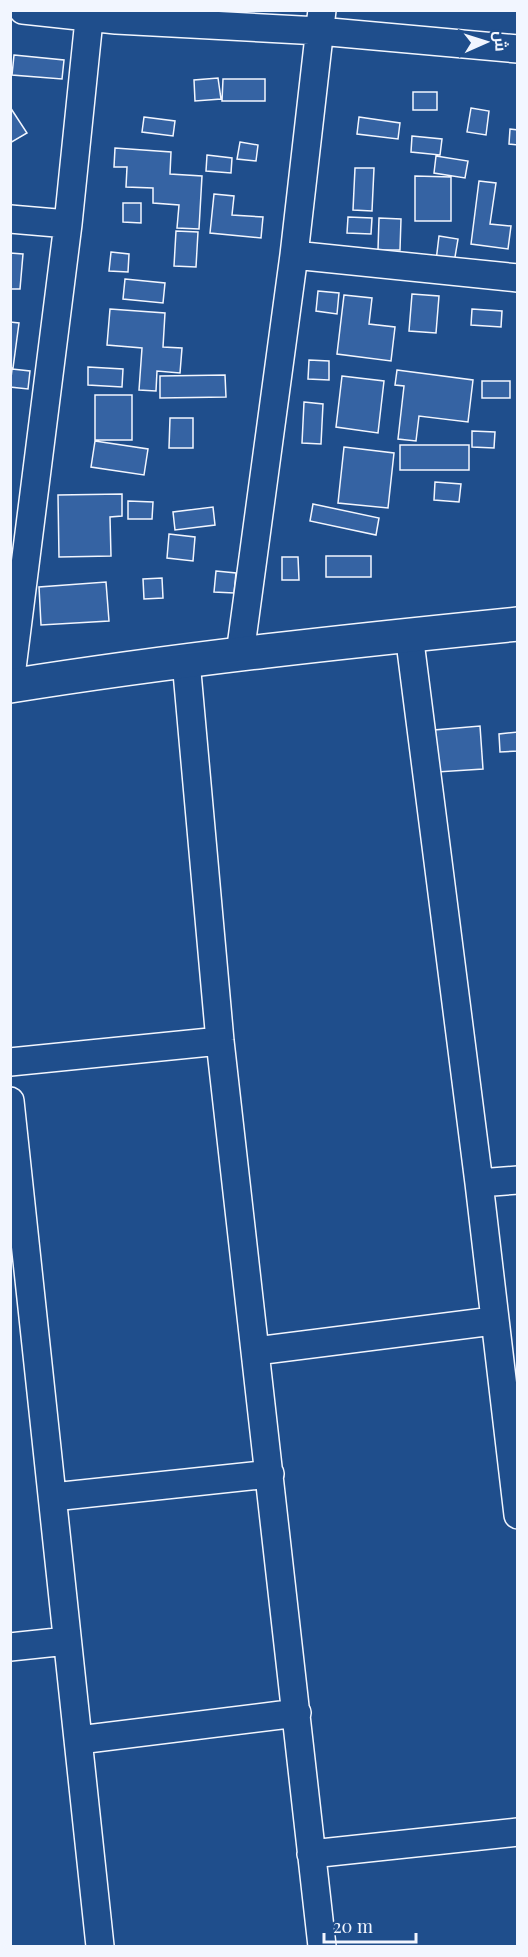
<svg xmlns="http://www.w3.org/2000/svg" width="528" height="1957" viewBox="0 0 528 1957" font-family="'Playfair Display',Cairo,serif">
  <rect width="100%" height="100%" fill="#1f4e8c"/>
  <path fill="#3563a3" stroke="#f2f6ff" stroke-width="1.5" d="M14 55 64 60 62 79 12 75Z
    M218 78 221 99 195 101 194 80Z
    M223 79H265V101H222Z
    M413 92H437V110H413Z
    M10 107 27 133 10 143Z
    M471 108 489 111 486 135 467 132Z
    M144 117 175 121 173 136 142 132Z
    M359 117 400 123 398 139 357 134Z
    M510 129 518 130V145L509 144Z
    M412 136 442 139 440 155 411 152Z
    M240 142 258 145 256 161 237 159Z
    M115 148 171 152 170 174 202 176 199 229 177 228 179 205 153 203V188L126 187 127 167H114Z
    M207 155 232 158 231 173 206 171Z
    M436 156 468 161 465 178 434 173Z
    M355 168H374L372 211 353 210Z
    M415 176 451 177V221H415Z
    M479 181 496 183 490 224 511 226 508 249 471 244Z
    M214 194 234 196 232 215 263 217 261 238 210 233Z
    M123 203H141V223L123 222Z
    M348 217 372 218 371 234 347 233Z
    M379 218 401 219 400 250H378Z
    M176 231 198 232 196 267 174 266Z
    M439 236 458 239 454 263 436 261Z
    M111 252 129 254 128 272 109 271Z
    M10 253 23 254 20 289H10Z
    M125 279 165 283 163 303 123 299Z
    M318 291 339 293 337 314 316 311Z
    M412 294 439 296 436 333 409 331Z
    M344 295 372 298 369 324 395 327 391 361 337 354Z
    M110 309 165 313 163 347 182 348 180 373 157 371 156 391 139 390 142 348 107 345Z
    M472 309 502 311 501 327 471 325Z
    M10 322 19 323 13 368H10Z
    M309 360 329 361V380L308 379Z
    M88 367 123 369 122 387 88 385Z
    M12 369 30 371 28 389 10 387Z
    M397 370 473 380 468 422 419 416 416 441 398 439 404 386 395 385Z
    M225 375 226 397 160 398V376Z
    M342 376 384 381 378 433 336 427Z
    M482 381H510V398H482Z
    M95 395H132V440H95Z
    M304 402 323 404 321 444 302 443Z
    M170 418H193V448H169Z
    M472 431 495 432 494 448 472 447Z
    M95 441 148 449 144 475 91 467Z
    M400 445H469V470H400Z
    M344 447 394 453 388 508 338 503Z
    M435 482 461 484 459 502 434 500Z
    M122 494V516L110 517 111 556 59 557 58 495Z
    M128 501 153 502 152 519H128Z
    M313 504 379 518 376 535 310 521Z
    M213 507 215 525 175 530 173 512Z
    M169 534 195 537 193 561 167 558Z
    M326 556H371V577H326Z
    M282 557H298L299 580H282Z
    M216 571 236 573 234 593 214 592Z
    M162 578 163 598 144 599 143 579Z
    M106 582 109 621 41 625 39 587Z
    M480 726 483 769 437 772 434 730Z
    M518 732V751L500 752 499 734Z"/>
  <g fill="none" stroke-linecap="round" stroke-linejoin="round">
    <g stroke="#f2f6ff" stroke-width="30">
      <path id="minor" d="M23 10 116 20 319 31 518 49
        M10 219 68 224
        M294 255 518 278
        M409 634 479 1183 518 1515
        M240 654 294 255 322 10
        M186 661 220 1041 322 1946
        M10 684 68 224 90 10
        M10 1062 220 1041
        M10 1101 100 1946
        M479 1183 518 1180
        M256 1351 493 1321
        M53 1497 270 1474
        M10 1647 67 1641
        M79 1740 297 1713
        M311 1854 518 1832"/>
    </g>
    <g stroke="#f2f6ff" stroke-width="36">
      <path id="tertiary" d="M10 686C179 659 348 641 518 624"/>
    </g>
    <use href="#minor" stroke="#1f4e8c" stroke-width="27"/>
    <use href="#tertiary" stroke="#1f4e8c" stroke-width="33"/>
  </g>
  <rect width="528" height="1957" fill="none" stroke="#f2f6ff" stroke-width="24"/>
  <g transform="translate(486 42) rotate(87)" stroke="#1f4e8c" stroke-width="4.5" paint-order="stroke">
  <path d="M0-4.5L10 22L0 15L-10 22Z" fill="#f2f6ff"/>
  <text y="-9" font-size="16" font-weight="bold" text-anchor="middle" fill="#f2f6ff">ش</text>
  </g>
  <path d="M324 1933v9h92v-9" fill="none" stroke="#f2f6ff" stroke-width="3"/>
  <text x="333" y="1933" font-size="18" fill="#f2f6ff" stroke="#1f4e8c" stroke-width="4.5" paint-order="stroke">20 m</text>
</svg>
